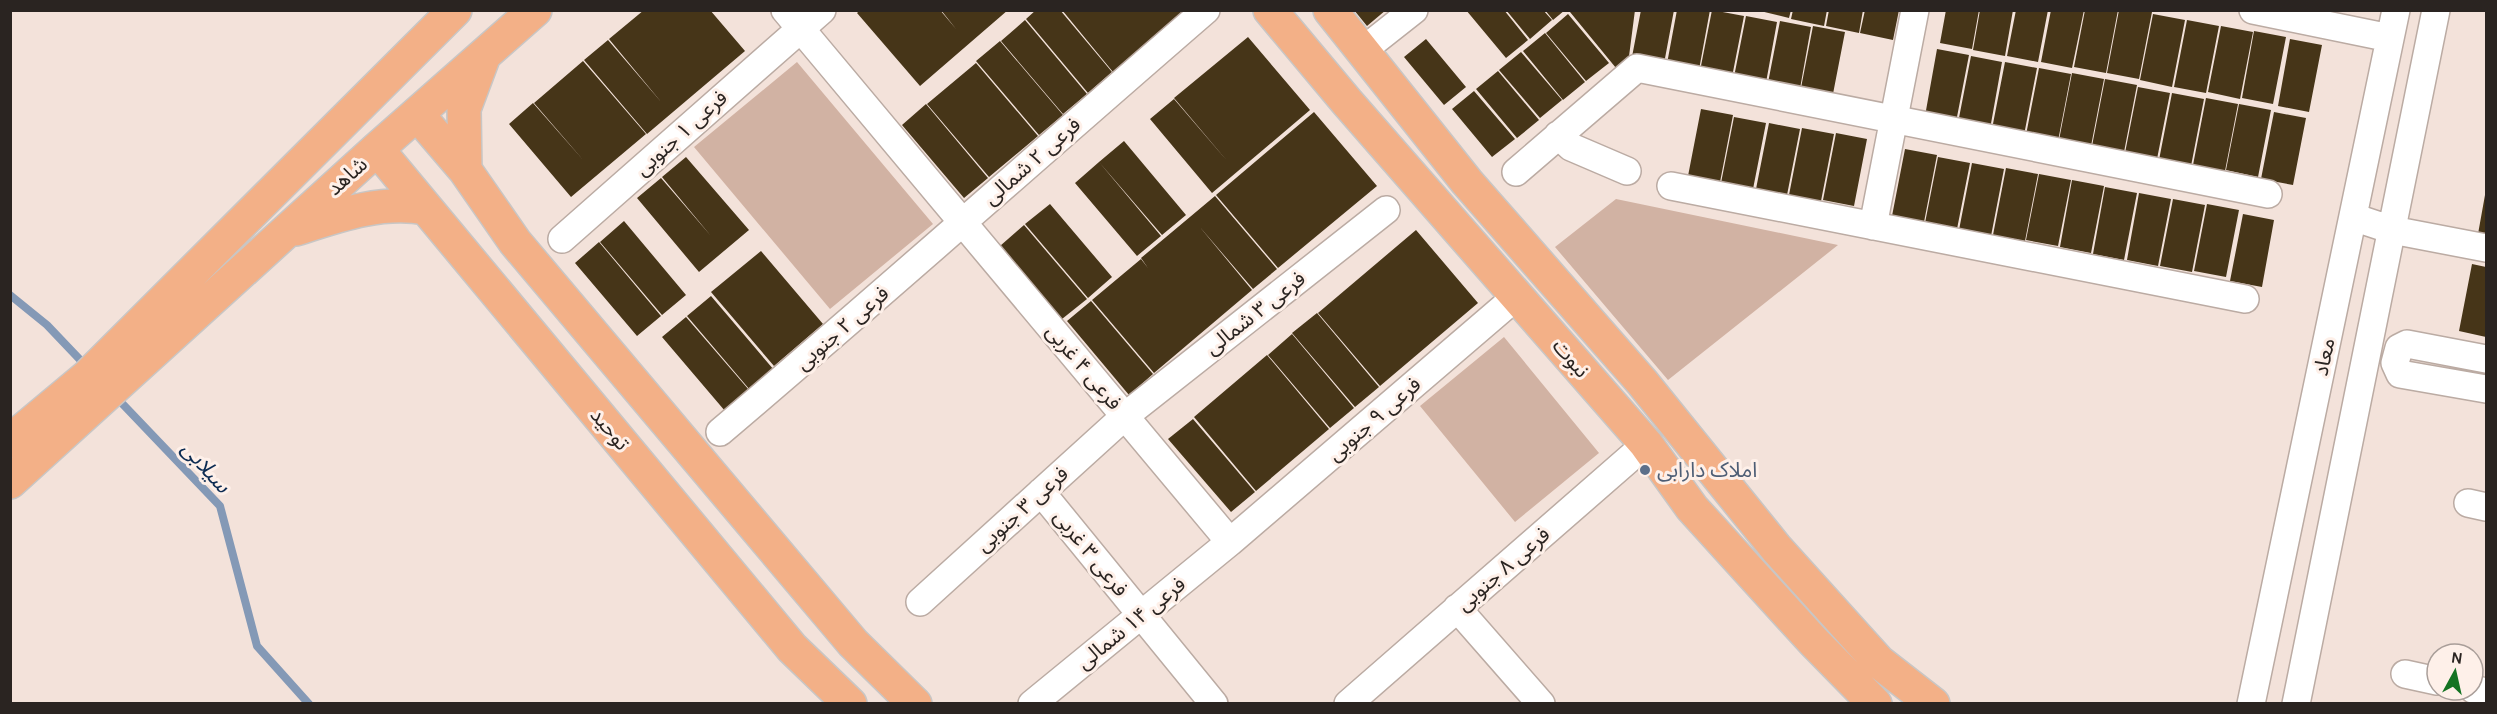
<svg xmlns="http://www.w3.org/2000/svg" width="2497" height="714" viewBox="0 0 2497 714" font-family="Karla,'Noto Sans Arabic',sans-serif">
  <rect width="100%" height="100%" fill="#f3e2da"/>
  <path fill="#d1b2a3" d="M797 62 933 224 830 309 694 147Z
    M1616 199 1838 245 1668 380 1555 247Z
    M1504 337 1599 453 1515 522 1420 406Z"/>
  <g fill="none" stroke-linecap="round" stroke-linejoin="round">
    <path stroke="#8499b6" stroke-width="8" d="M10 295 47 325 86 366
      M115 396 220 506 257 646 309 704"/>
  </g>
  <path fill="#463518" d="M644 10H710L745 51 647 134 584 60 608 40 662 103 609 39Z
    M860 10H940L956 29 941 10H1008L920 86 857 13Z
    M1036 10H1060L1112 72 1088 93 1026 19Z
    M1062 10H1186L1113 72Z
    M1354 10H1386L1367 26Z
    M1466 10H1504L1528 40 1506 58Z
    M1506 10H1543L1552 20 1530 39Z
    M1545 10H1565L1553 20Z
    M1572 10H1635L1628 64 1616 68 1570 12Z
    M1641 10H1674L1663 69 1631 62Z
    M1677 10H1710L1698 75 1666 69Z
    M1712 10 1744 16 1731 82 1699 76Z
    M1756 10H1791L1789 18Z
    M1793 10H1827L1824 26 1791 19Z
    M1829 10H1863L1859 33 1826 26Z
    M1865 10H1899L1893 40 1860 33Z
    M1946 10H1979L1972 49 1940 43Z
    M1980 10H2013L2005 56 1973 50Z
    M2016 10H2048L2038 62 2007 56Z
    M2051 10H2084L2072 68 2041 62Z
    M2085 10H2118L2106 73 2074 67Z
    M2119 10 2152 12 2139 79 2107 73Z
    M1568 14 1609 63 1586 81 1546 33Z
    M2153 14 2185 20 2172 87 2140 80Z
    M1746 16 1777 22 1765 88 1733 82Z
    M1025 20 1087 94 1063 114 1001 41Z
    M2187 20 2219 26 2206 93 2174 87Z
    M1780 21 1811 27 1799 94 1767 88Z
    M1813 26 1845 32 1832 99 1800 93Z
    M2221 26 2253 32 2240 99 2208 92Z
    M2254 31 2286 37 2273 104 2242 98Z
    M1545 33 1585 82 1563 100 1523 51Z
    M1248 37 1310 110 1212 193 1150 119 1174 99 1228 162 1174 98Z
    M1426 39 1466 87 1444 105 1404 57Z
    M2290 39 2322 45 2309 112 2278 106Z
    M1000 41 1063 115 1039 135 976 61Z
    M1937 49 1969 55 1956 122 1925 116Z
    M1521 52 1562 100 1540 118 1499 70Z
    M1971 56 2002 62 1990 129 1958 123Z
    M583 61 646 134 571 197 509 124 533 103 584 161 534 103Z
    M2005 62 2037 68 2024 135 1992 129Z
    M976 63 1038 136 989 177 927 104Z
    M2039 68 2071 74 2058 141 2026 135Z
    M1498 71 1539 120 1517 138 1476 89Z
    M2072 73 2104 79 2091 146 2059 140Z
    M2105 79 2137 85 2124 152 2092 146Z
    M2138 87 2170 93 2157 159 2125 153Z
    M1474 91 1515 139 1492 157 1452 109Z
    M2172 93 2204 99 2191 166 2159 160Z
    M2206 98 2238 104 2225 171 2193 165Z
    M926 104 988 178 964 198 902 125Z
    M2239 104 2271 110 2258 177 2226 170Z
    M1701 109 1733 115 1720 182 1688 176Z
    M1314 112 1377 186 1278 268 1216 195Z
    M2274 112 2306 118 2293 185 2261 179Z
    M1734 117 1766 123 1753 189 1721 183Z
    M1769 123 1800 129 1787 195 1756 189Z
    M1802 128 1834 134 1821 201 1789 195Z
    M1836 133 1867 139 1854 206 1823 200Z
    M1124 141 1186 215 1162 235 1099 162Z
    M1905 149 1937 155 1924 222 1892 216Z
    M686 157 749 230 699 272 637 198 661 178 711 236 662 177Z
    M1938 157 1970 163 1957 229 1925 223Z
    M1099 162 1161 236 1137 256 1075 183Z
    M1972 163 2004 169 1991 236 1959 230Z
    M2006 168 2038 174 2025 241 1993 235Z
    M2039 174 2071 180 2058 246 2026 240Z
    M2072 180 2104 186 2091 253 2060 247Z
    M2105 187 2137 193 2124 260 2093 254Z
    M2139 193 2171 199 2158 266 2127 260Z
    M2485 195 2486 196V235L2478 234Z
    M1215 196 1277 269 1253 289 1199 226 1252 290 1154 373 1092 300 1141 259 1148 268 1141 258Z
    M2173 199 2205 205 2192 272 2160 266Z
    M1050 204 1112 277 1088 298 1025 224Z
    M2207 204 2239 210 2226 277 2194 271Z
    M2243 214 2274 220 2262 287 2230 281Z
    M624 221 686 295 662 315 600 242Z
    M1024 225 1087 299 1062 319 1000 246Z
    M1416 230 1478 303 1380 386 1318 313Z
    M599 242 661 316 637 336 575 263Z
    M761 251 823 324 774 366 711 292Z
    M2472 264 2486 267V337L2459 331Z
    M711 296 774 370 750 390 687 316Z
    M1091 301 1153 374 1129 395 1067 321Z
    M1317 313 1379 387 1355 407 1292 333Z
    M686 317 749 390 725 411 662 337Z
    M1292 334 1354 408 1330 428 1268 355Z
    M1267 355 1329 429 1256 491 1194 417Z
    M1193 419 1255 492 1231 512 1168 439Z"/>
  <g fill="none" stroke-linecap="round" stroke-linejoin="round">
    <g stroke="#bbaba3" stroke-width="30">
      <path id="minor" d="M785 10 1230 542
        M2253 10 2390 38
        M1362 51 1414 10
        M1558 135 1571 147 1627 171
        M1516 172 1637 68 2268 194
        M1671 186 2245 299
        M2353 217 2392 230 2486 248
        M1873 226 1915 10
        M562 239 822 10
        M2486 359 2407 344 2399 348 2395 363 2400 374 2486 389
        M720 432C884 293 1044 150 1206 10
        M1041 492 1214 704
        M2468 503 2486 507
        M920 602 1125 416 1386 210
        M1457 608 1541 704
        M2405 674 2437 681
        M2473 689 2486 692
        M1032 704 1230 542 1517 296
        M1348 704 1646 444
        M2251 704 2396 10
        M2296 704 2436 10"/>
    </g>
    <g stroke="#c8c6c5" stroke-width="36">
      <path id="major" d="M1270 10 1347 102 1646 444 1692 508 1814 642 1875 704
        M1330 10 1467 182 1642 382 1776 548 1879 662 1933 704
        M417 114 465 170 515 242 853 643 915 704
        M377 149 792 648 850 704
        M465 170 464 109 483 58
        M296 229C339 215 381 200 426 208
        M10 441 88 376 455 10
        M10 482 377 149 535 10"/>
    </g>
    <use href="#minor" stroke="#fff" stroke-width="27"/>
    <use href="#major" stroke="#f3b087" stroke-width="33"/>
  </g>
  <circle fill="#5c6f8a" stroke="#fef0e9" stroke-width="2" cx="1645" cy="470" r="6"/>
  <g text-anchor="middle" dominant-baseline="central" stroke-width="6" stroke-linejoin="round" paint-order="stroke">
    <g font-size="21" fill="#2a2421" stroke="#fef0e9">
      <text transform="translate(681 133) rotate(-42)">فرعی ۱ جنوبی</text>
      <text transform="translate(1032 161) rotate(-41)">فرعی ۲ شمالی</text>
      <text transform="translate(347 176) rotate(-42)">شاهد</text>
      <text transform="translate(1255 313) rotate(-38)">فرعی ۳ شمالی</text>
      <text transform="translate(842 328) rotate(-41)">فرعی ۲ جنوبی</text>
      <text transform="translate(2324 357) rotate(-78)">معاد</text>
      <text transform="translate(1571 358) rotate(49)">نبوت</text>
      <text transform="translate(1084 367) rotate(50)">فرعی ۴ غربی</text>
      <text transform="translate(1374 419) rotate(-41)">فرعی ۹ جنوبی</text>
      <text transform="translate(610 429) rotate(50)">توحید</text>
      <text transform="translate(1022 509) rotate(-42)">فرعی ۳ جنوبی</text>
      <text transform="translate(1091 553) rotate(51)">فرعی ۳ غربی</text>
      <text transform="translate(1503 569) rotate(-41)">فرعی ۸ جنوبی</text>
      <text transform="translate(1131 623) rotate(-39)">فرعی ۱۴ شمالی</text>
    </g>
    <g font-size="21" fill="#4e5e75" stroke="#fef0e9" text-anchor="start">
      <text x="1657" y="470">املاک دارابی</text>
    </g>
    <g font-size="22" font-style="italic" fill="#0c2b52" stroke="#fef0e9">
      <text transform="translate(206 467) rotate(48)">سیلابی</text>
    </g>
  </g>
  <rect width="2497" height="714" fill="none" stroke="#2a2421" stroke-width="24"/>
  <g transform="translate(2455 672) rotate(8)"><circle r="28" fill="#fef0e9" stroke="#a99e99" stroke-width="1.5"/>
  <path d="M0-4.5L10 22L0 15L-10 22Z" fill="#147322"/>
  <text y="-9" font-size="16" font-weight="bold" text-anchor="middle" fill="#2a2421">N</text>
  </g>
</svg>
